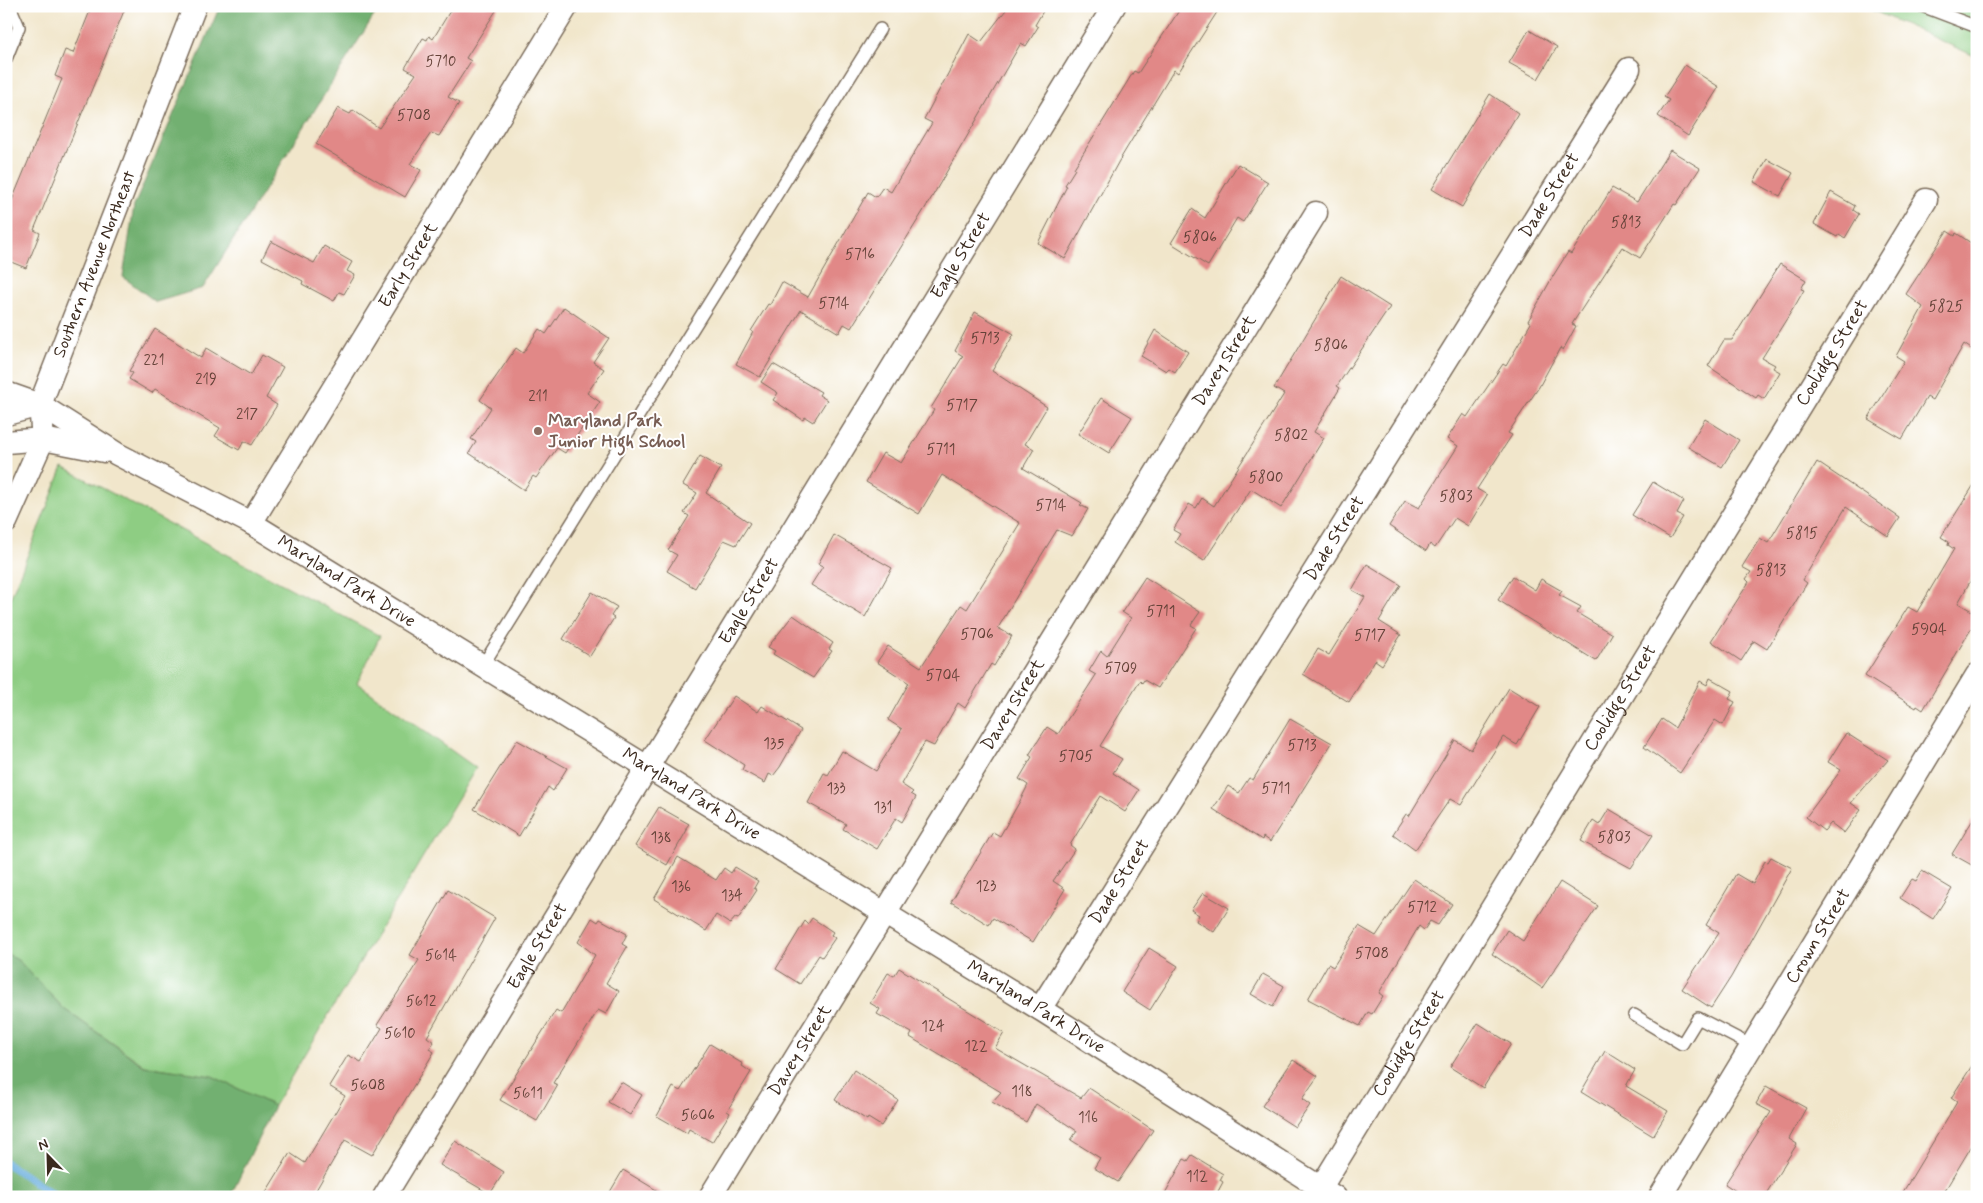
<svg xmlns="http://www.w3.org/2000/svg" width="1983" height="1203" viewBox="0 0 1983 1203" font-family="Mynerve,sans-serif">
  <rect width="100%" height="100%" fill="#fff"/>
  <filter id="ink" filterUnits="userSpaceOnUse"><feTurbulence type="fractalNoise" baseFrequency=".02" numOctaves="2"/><feDisplacementMap in="SourceGraphic" scale="10" xChannelSelector="R" yChannelSelector="G"/><feConvolveMatrix kernelMatrix="1 2 1 2 8 2 1 2 1" color-interpolation-filters="sRGB"/></filter>
  <filter id="wash" filterUnits="userSpaceOnUse"><feTurbulence type="fractalNoise" baseFrequency=".0096" numOctaves="4" result="noise"/><feDisplacementMap in="SourceGraphic" scale="20" xChannelSelector="R" yChannelSelector="G"/><feGaussianBlur stdDeviation="1.12" result="paint"/><feColorMatrix in="noise" values="0 0 0 0 0 0 0 0 0 0 0 0 0 0 0 0 0 1.4 0 .05"/><feComposite in="paint" operator="in"/></filter>
  <g filter="url(#wash)">
    <rect width="100%" height="100%" fill="#f1e6cb"/>
    <path fill="#8ecd83" stroke="#647c50" d="M1863 6H1977V57Z
      M63 467 380 636 357 683 476 768 274 1106 212 1076 145 1066 64 1009 19 961 6 953V609Z"/>
    <path fill="#72b071" stroke="#566d48" d="M220 6H380L203 288 156 302 123 277 134 206Z
      M6 953 19 961 64 1009 144 1066 212 1076 274 1106 230 1197H6Z"/>
    <g fill="none" stroke-linecap="round" stroke-linejoin="round">
      <path stroke="#64abdb" stroke-width="8" d="M6 1163 57 1197"/>
    </g>
    <g id="blocks">
      <path fill="#e18887" d="M92 6H126L34 230 40 233 26 268 6 260V215L62 79 55 76 65 50 73 53Z
        M453 6H499L466 58 471 61 448 97 459 103 439 136 431 133 410 164 421 170 405 197 316 144 338 108 350 114 353 110 379 128 416 74 405 68 423 38 427 40 429 36 433 39Z
        M1009 6H1046L1035 25 1038 27 1026 46 1021 43 932 197 851 328 844 324 839 333 801 310 760 377 736 364 753 332 751 331 768 304 770 305 782 282 808 297 868 192 876 197 883 187 891 192 932 123 924 119 969 34 981 42Z
        M1182 6H1221L1178 73 1174 70 1119 161 1065 259 1038 243 1067 186 1065 185 1075 169 1074 168 1134 71 1138 73Z
        M1529 30 1557 47 1538 79 1509 63Z
        M1685 65 1719 87 1688 136 1658 116 1669 100 1664 97Z
        M1490 94 1518 113 1462 207 1432 189Z
        M1670 150 1700 168 1676 205 1674 204 1640 258 1622 247 1572 324 1576 326 1563 350 1560 348 1539 387 1508 433 1512 435 1477 489 1487 495 1468 526 1455 518 1435 548 1430 544 1426 551 1389 526 1405 501 1419 508 1458 446 1447 439 1463 414 1467 417 1503 364 1506 366 1531 323 1528 321 1553 276 1568 252 1571 254 1612 188 1637 202Z
        M1767 159 1793 173 1780 196 1754 182Z
        M1238 164 1268 182 1243 222 1237 218 1208 266 1171 243 1192 209 1205 218Z
        M1831 192 1855 206 1853 210 1859 214 1845 238 1839 234 1837 237 1814 224Z
        M1947 231 1955 236 1956 233 1977 247V353L1964 344 1932 400 1927 397 1902 439 1868 419 1904 361 1896 356 1923 307 1906 294Z
        M271 241 314 263 324 246 352 262 347 271 355 275 344 294 339 292 334 301 302 284 303 281 262 259Z
        M1780 264 1806 280 1801 289 1804 290 1796 304 1762 358 1775 365 1773 368 1780 372 1764 399 1758 395 1756 398 1708 366 1724 340H1732Z
        M1341 276 1390 307 1337 386 1340 388 1314 432 1324 438 1281 508 1251 489 1204 561 1175 542 1180 534 1173 530 1189 504 1196 508 1202 498 1214 506 1284 394 1274 388Z
        M564 307 609 338 593 362 604 369 587 393 600 402 565 453 557 448 536 478 533 476 524 490 469 453 476 442 471 439 491 408 480 400 516 348 523 353 539 329 546 334Z
        M975 312 1014 334 992 371 1047 407 1025 444 1034 449 1023 468 1082 503 1080 505 1088 509 1072 536 1057 530 1031 572 998 628 1012 636 994 666 991 664 965 708 958 703 934 746 925 742 901 784 913 792 911 794 916 797 902 822 896 818 877 849 843 829 846 824 808 803 824 773 828 775 842 751 876 771 902 729 888 720 909 683 877 662 888 646 921 667 961 605 967 609 1020 523 942 475 919 514 866 482 883 453 901 463 934 410 931 408 963 356 955 351Z
        M155 329 201 358 206 348 251 375 262 355 283 367 266 398 277 405 252 445 244 441 239 450 215 436 220 428 155 389 152 393 129 379 133 373 129 371Z
        M1155 330 1188 352 1175 372 1169 368 1166 371 1141 356Z
        M773 364 821 392 819 395 827 400 813 422 805 417 803 420 773 400 778 393 761 382Z
        M1101 398 1132 417 1109 453 1078 434Z
        M1705 419 1739 440 1722 467 1688 447Z
        M700 456 721 468 706 493 750 523 736 545 724 540 695 588 667 571 677 555 668 550 689 516 684 513 697 493 683 485Z
        M1817 462 1900 518 1888 536 1846 507 1803 580 1807 583 1767 649 1754 641 1741 661 1711 641 1749 582 1746 579 1751 572 1742 567 1760 538 1768 543Z
        M1977 480V569L1958 603 1977 614V619L1923 710 1917 706 1916 708 1865 676 1908 607 1917 612 1954 549 1948 545 1949 542 1941 537Z
        M1653 482 1684 501 1677 514 1683 517 1670 538 1632 515Z
        M834 535 892 568 865 617 811 585 823 566 818 564Z
        M1367 564 1401 585 1379 621 1401 635 1382 665 1375 660 1349 702 1303 674 1318 649 1329 655 1365 597 1352 590Z
        M1513 576 1535 590 1541 579 1562 591 1559 595 1581 607 1577 613 1612 634 1596 661 1498 600Z
        M1145 577 1200 612 1191 625 1196 628 1158 688 1144 680 1142 683 1140 681 1100 746 1122 759 1113 773 1139 790 1125 812 1100 796 1070 845 1075 849 1053 881 1065 889 1033 942 993 918 989 925 951 902 993 832 1000 836 1020 801 1028 785 1019 779 1032 757 1029 755 1047 727 1058 734 1096 675 1089 671 1101 651 1107 656 1131 618 1122 612Z
        M592 592 617 607 611 616 614 618 590 656 563 639Z
        M793 615 833 643 829 649 832 651 813 678 773 654 775 651 768 647Z
        M1710 678 1733 691 1729 699 1735 702 1723 725 1715 720 1680 773 1644 747 1662 719 1675 728 1700 681 1707 685Z
        M1509 688 1540 707 1517 745 1503 737 1461 805 1450 799 1415 850 1393 834 1406 814 1409 816 1455 740 1471 750Z
        M734 696 758 712 762 706 801 730 780 767 773 776 769 774 765 783 742 770 744 765 705 740Z
        M1290 719 1332 743 1270 842 1263 837 1262 840 1213 809 1228 786 1239 793 1249 778 1253 780Z
        M1846 733 1888 760 1851 803 1861 810 1844 833 1831 823 1824 831 1806 817 1841 770 1828 762Z
        M517 740 567 768 553 791 548 787 519 836 474 809Z
        M659 807 689 824 685 829 687 830 667 865 635 846Z
        M1609 809 1653 835 1631 868 1581 841 1593 821 1599 825Z
        M1977 813V868L1952 854Z
        M678 857 716 880 724 868 731 873 735 867 758 881 754 888 757 890 738 919 735 918 730 924 716 915 706 931 654 899Z
        M1771 857 1792 868 1731 977 1711 1008 1682 989 1719 933 1706 925 1736 874 1753 884 1765 861 1768 862Z
        M1922 871 1952 889 1933 919 1900 898 1912 879 1916 881Z
        M1414 879 1452 904 1438 925 1430 921 1424 930 1419 926 1379 993 1383 996 1372 1014 1368 1012 1360 1026 1308 999 1328 964 1333 967 1359 926 1376 936Z
        M1560 882 1598 906 1542 988 1492 954 1507 930 1523 941Z
        M448 890 495 918 427 1037 434 1042 429 1049 434 1052 372 1155 345 1140 312 1197H263L290 1153 305 1163 345 1096 329 1086 348 1055 361 1062 382 1028 377 1025 419 960 410 955Z
        M1203 893 1229 908 1214 932 1196 921 1199 915 1191 910Z
        M592 918 598 922 600 919 627 934 622 944 627 947 606 983 619 991 606 1014 598 1010 553 1083 558 1085 537 1121 500 1100 556 1010 561 1013 595 955 578 942Z
        M812 918 833 932 831 935 835 938 822 957 819 955 800 984 776 969 805 921 808 924Z
        M1149 948 1178 966 1150 1010 1122 992Z
        M899 968 1004 1033 995 1048 1081 1098 1089 1088 1153 1130 1118 1182 1094 1168 1100 1158 1071 1140 1077 1131 1036 1104 1026 1122 992 1102 1001 1092 910 1037 912 1033 877 1014 880 1009 870 1003 888 973 894 976Z
        M1263 974 1284 986 1273 1007 1251 994Z
        M1478 1023 1511 1044 1483 1088 1450 1067Z
        M710 1044 743 1064 742 1066 751 1072 727 1111 730 1113 712 1142 689 1129 687 1133 657 1116 673 1087 680 1091Z
        M1605 1051 1635 1070 1626 1086 1668 1111 1653 1136 1581 1092Z
        M1977 1058V1137L1941 1197H1900L1957 1102 1951 1098Z
        M1293 1060 1318 1076 1302 1099 1310 1105 1295 1127 1262 1106Z
        M854 1070 898 1100 881 1126 868 1118 867 1120 835 1100Z
        M621 1082 642 1095 630 1115 608 1102Z
        M1766 1086 1806 1108 1789 1139 1797 1144 1764 1197H1745L1725 1184 1771 1112 1756 1104Z
        M455 1141 504 1172 490 1194 440 1165Z
        M1192 1155 1223 1174 1220 1180 1223 1182 1215 1197H1163L1184 1159 1188 1161Z
        M623 1170 668 1197H607Z"/>
    </g>
  </g>
  <g filter="url(#ink)">
    <use href="#blocks" fill-opacity="0" stroke="#7b6c5b" stroke-width="1"/>
    <g fill="none" stroke-linecap="round" stroke-linejoin="round">
      <g stroke="#7b6c5b" stroke-width="14">
        <path id="service" d="M1922 6 1977 27
          M6 59 19 27 10 6
          M483 665 880 29
          M1634 1015 1682 1044 1698 1018 1752 1046"/>
      </g>
      <g stroke="#7b6c5b" stroke-width="25">
        <g id="minor">
          <path id="s1" d="M6 393 40 405 117 454 251 523 1040 1009 1335 1197"/>
          <path d="M6 414 40 405"/>
          <path d="M6 442 43 439 104 451"/>
          <path id="s2" d="M6 522 43 439 40 405 195 6"/>
          <path id="s3" d="M251 523 567 6"/>
          <path id="s4" d="M1040 1009 1629 69"/>
          <path id="s5" d="M384 1197 1114 6"/>
          <path id="s6" d="M710 1197 1316 213"/>
          <path id="s7" d="M1315 1197 1926 200"/>
          <path id="s8" d="M1660 1197 1977 675"/>
        </g>
      </g>
      <use href="#service" stroke="#fff" stroke-width="11"/>
      <use href="#minor" stroke="#fff" stroke-width="22"/>
    </g>
  </g>
  <circle fill="#8d6e63" stroke="#fff" stroke-width="2" cx="538" cy="431" r="5"/>
  <g text-anchor="middle" dominant-baseline="central" stroke-width="4" stroke-linejoin="round" paint-order="stroke">
    <g font-size="15" fill="#644238">
      <text x="441" y="62">5710</text>
      <text x="414" y="116">5708</text>
      <text x="1626" y="223">5813</text>
      <text x="1200" y="238">5806</text>
      <text x="860" y="255">5716</text>
      <text x="834" y="304">5714</text>
      <text x="1946" y="307">5825</text>
      <text x="985" y="339">5713</text>
      <text x="1331" y="346">5806</text>
      <text x="154" y="361">221</text>
      <text x="206" y="380">219</text>
      <text x="538" y="397">211</text>
      <text x="962" y="406">5717</text>
      <text x="247" y="415">217</text>
      <text x="1291" y="436">5802</text>
      <text x="941" y="450">5711</text>
      <text x="1266" y="478">5800</text>
      <text x="1456" y="497">5803</text>
      <text x="1051" y="506">5714</text>
      <text x="1802" y="534">5815</text>
      <text x="1771" y="571">5813</text>
      <text x="1161" y="612">5711</text>
      <text x="1929" y="630">5904</text>
      <text x="977" y="635">5706</text>
      <text x="1370" y="636">5717</text>
      <text x="1121" y="669">5709</text>
      <text x="943" y="676">5704</text>
      <text x="774" y="744">135</text>
      <text x="1302" y="746">5713</text>
      <text x="1076" y="757">5705</text>
      <text x="836" y="789">133</text>
      <text x="1276" y="789">5711</text>
      <text x="883" y="808">131</text>
      <text x="661" y="838">138</text>
      <text x="1614" y="838">5803</text>
      <text x="681" y="887">136</text>
      <text x="986" y="887">123</text>
      <text x="732" y="896">134</text>
      <text x="1422" y="908">5712</text>
      <text x="1372" y="954">5708</text>
      <text x="441" y="956">5614</text>
      <text x="421" y="1002">5612</text>
      <text x="933" y="1027">124</text>
      <text x="400" y="1034">5610</text>
      <text x="976" y="1047">122</text>
      <text x="368" y="1086">5608</text>
      <text x="1022" y="1092">118</text>
      <text x="528" y="1094">5611</text>
      <text x="698" y="1116">5606</text>
      <text x="1088" y="1118">116</text>
      <text x="1197" y="1177">112</text>
    </g>
    <g font-size="18" fill="#3b2a1e" stroke="#fff">
      <text stroke="none"><textPath href="#s4" startOffset="960">Dade Street</textPath></text>
      <text stroke="none"><textPath href="#s5" startOffset="1104">Eagle Street</textPath></text>
      <text stroke="none"><textPath href="#s2" startOffset="276">Southern Avenue Northeast</textPath></text>
      <text stroke="none"><textPath href="#s3" startOffset="302">Early Street</textPath></text>
      <text stroke="none"><textPath href="#s7" startOffset="990">Coolidge Street</textPath></text>
      <text stroke="none"><textPath href="#s6" startOffset="982">Davey Street</textPath></text>
      <text stroke="none"><textPath href="#s4" startOffset="555">Dade Street</textPath></text>
      <text stroke="none"><textPath href="#s1" startOffset="390">Maryland Park Drive</textPath></text>
      <text stroke="none"><textPath href="#s5" startOffset="699">Eagle Street</textPath></text>
      <text stroke="none"><textPath href="#s7" startOffset="585">Coolidge Street</textPath></text>
      <text stroke="none"><textPath href="#s6" startOffset="578">Davey Street</textPath></text>
      <text stroke="none"><textPath href="#s1" startOffset="795">Maryland Park Drive</textPath></text>
      <text stroke="none"><textPath href="#s4" startOffset="150">Dade Street</textPath></text>
      <text stroke="none"><textPath href="#s8" startOffset="305">Crown Street</textPath></text>
      <text stroke="none"><textPath href="#s5" startOffset="294">Eagle Street</textPath></text>
      <text stroke="none"><textPath href="#s1" startOffset="1200">Maryland Park Drive</textPath></text>
      <text stroke="none"><textPath href="#s7" startOffset="180">Coolidge Street</textPath></text>
      <text stroke="none"><textPath href="#s6" startOffset="172">Davey Street</textPath></text>
    </g>
    <g font-size="18" font-weight="bold" fill="#785e54" stroke="#fff" text-anchor="start">
      <text x="548" y="421">Maryland Park<tspan x="548" dy="21">Junior High School</tspan></text>
    </g>
  </g>
  <rect width="1983" height="1203" fill="none" stroke="#fff" stroke-width="25"/>
  <g transform="translate(48 1156) rotate(337)" stroke="#ffffff" stroke-width="4" paint-order="stroke">
  <path d="M0-4L9 19L0 12L-9 19Z" fill="#3b2a1e"/>
  <text y="-8" font-size="14" font-weight="bold" text-anchor="middle" fill="#3b2a1e">N</text>
  </g>
</svg>
